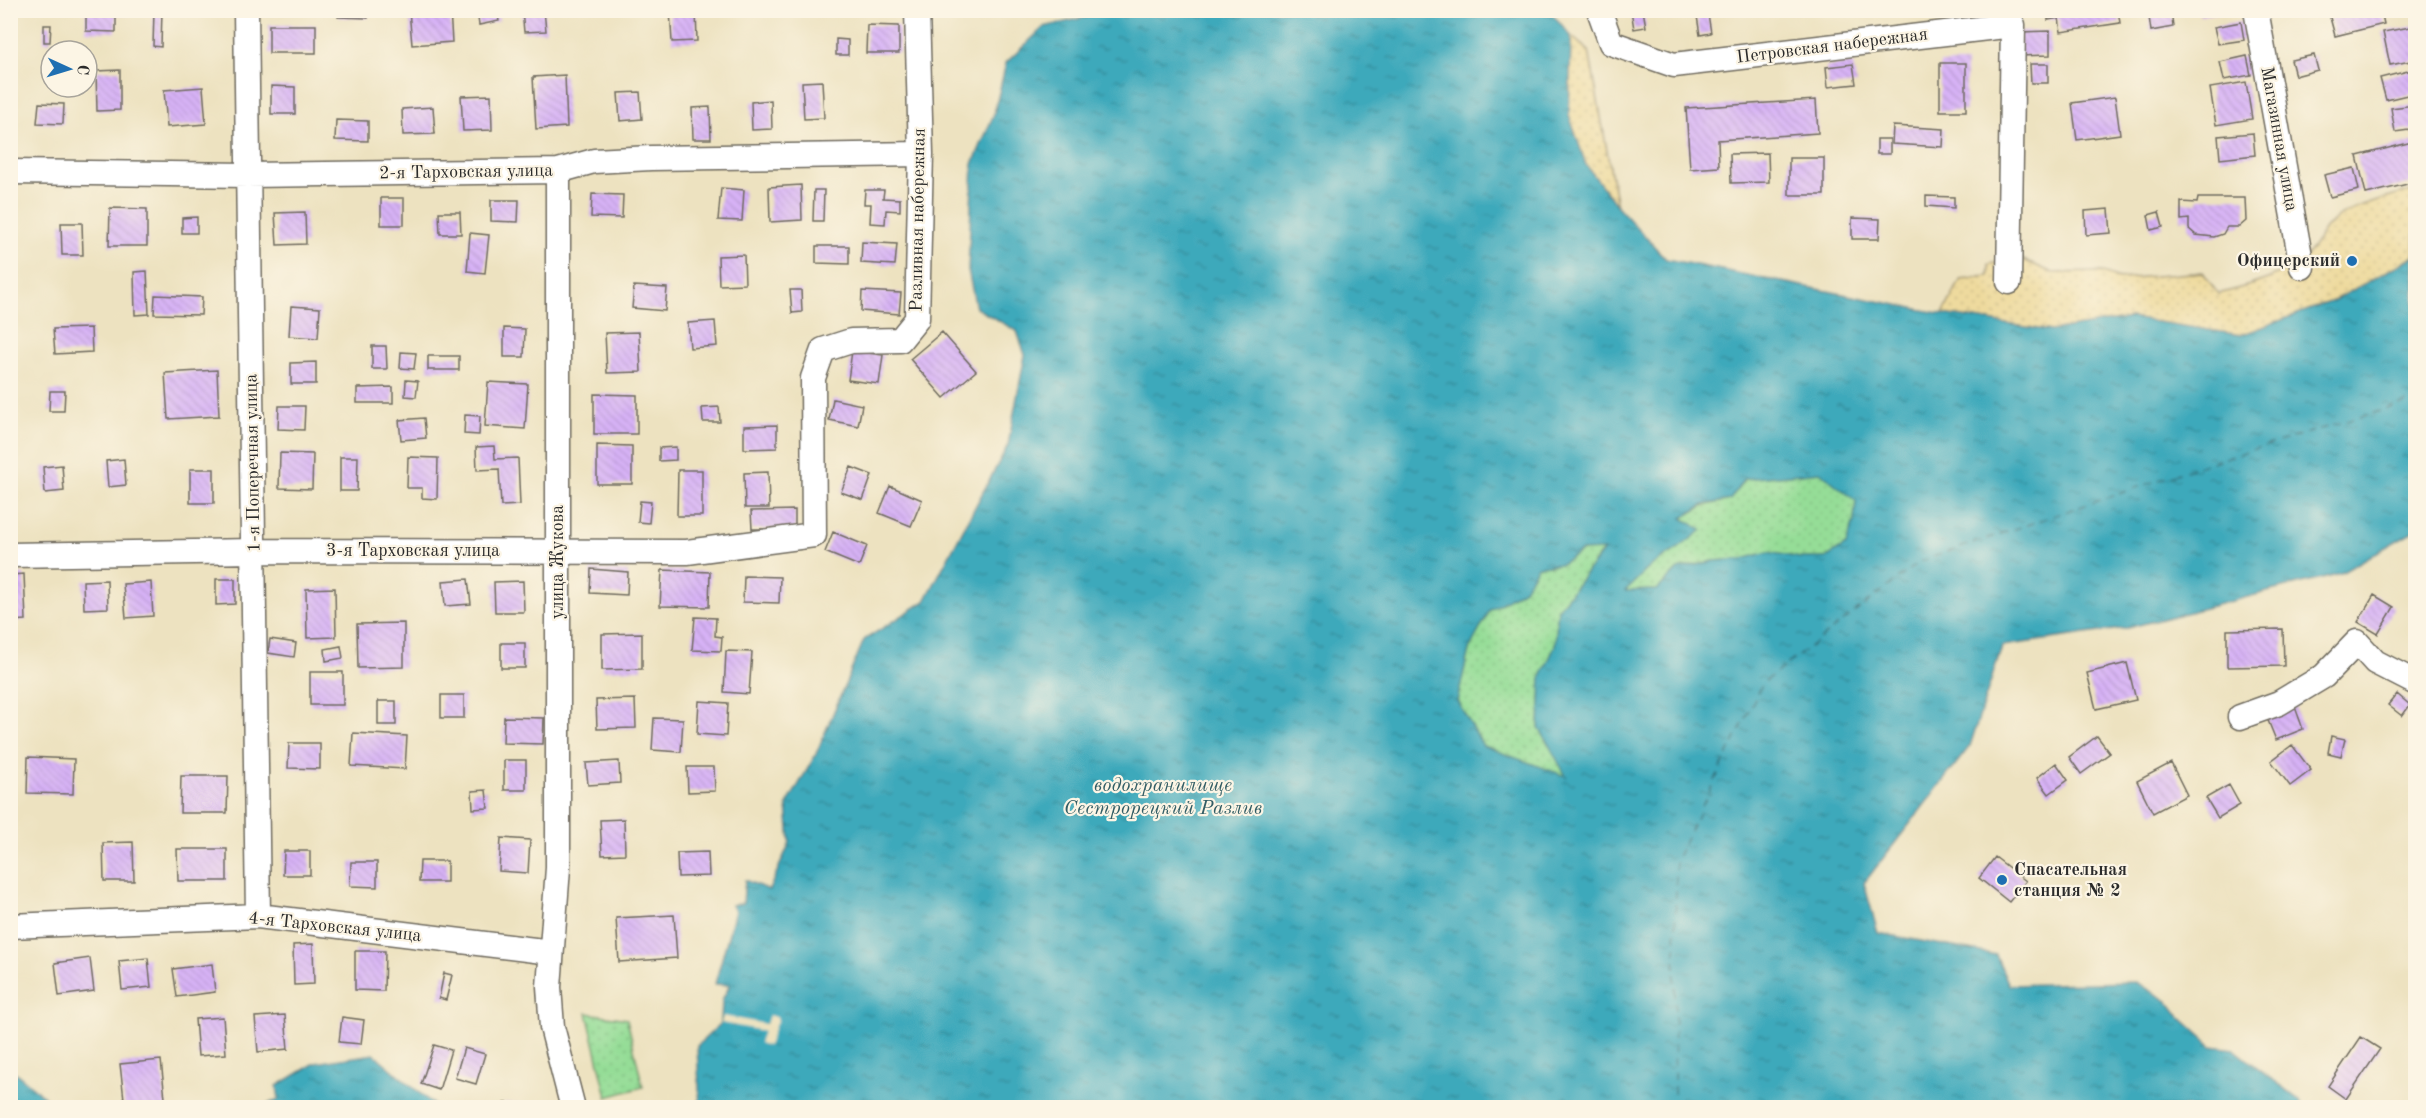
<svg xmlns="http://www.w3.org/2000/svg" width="2426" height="1118" viewBox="0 0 2426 1118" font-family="'Old Standard TT',serif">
  <defs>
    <pattern id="grass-dots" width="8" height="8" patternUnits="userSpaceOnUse" patternTransform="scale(1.5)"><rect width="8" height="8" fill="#95dd97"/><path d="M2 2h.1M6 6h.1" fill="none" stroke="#81be82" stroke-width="1.8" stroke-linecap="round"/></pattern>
    <pattern id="sand-dots" width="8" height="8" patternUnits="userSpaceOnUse" patternTransform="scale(1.5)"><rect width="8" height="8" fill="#eeda9e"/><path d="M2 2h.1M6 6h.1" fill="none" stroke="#cb8" stroke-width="1.8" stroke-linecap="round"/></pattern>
    <pattern id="water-ripples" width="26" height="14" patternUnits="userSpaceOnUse" patternTransform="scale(1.5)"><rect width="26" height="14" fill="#3ca9bb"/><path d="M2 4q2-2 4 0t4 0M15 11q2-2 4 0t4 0" fill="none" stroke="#338a98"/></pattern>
    <pattern id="building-back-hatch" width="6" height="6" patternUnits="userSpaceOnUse" patternTransform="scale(1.5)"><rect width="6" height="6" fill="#d7b2f6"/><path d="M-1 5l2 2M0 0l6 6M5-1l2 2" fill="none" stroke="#b999d3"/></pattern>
  </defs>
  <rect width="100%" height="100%" fill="#fcf5e5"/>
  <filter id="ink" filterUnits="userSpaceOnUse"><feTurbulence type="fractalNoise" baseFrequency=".0167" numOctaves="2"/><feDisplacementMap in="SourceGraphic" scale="12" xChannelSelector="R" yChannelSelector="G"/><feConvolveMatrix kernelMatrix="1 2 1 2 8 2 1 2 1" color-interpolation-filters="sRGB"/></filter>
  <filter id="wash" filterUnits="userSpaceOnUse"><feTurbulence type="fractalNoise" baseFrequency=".008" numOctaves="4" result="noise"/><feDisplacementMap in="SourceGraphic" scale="24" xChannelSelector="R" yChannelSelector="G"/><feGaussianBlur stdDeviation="1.35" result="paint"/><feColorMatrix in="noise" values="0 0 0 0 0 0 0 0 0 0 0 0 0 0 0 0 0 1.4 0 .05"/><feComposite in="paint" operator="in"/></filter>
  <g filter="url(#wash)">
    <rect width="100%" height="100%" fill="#ede2c0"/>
    <path fill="url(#grass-dots)" stroke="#608461" stroke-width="1.5" d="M1820 472 1856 500 1854 521 1846 545 1826 558H1800L1769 552 1743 559 1714 561 1678 569 1657 590 1624 591 1652 565 1679 548 1701 530 1682 518 1703 506 1730 500 1744 479Z
      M1604 549 1558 609 1555 646 1541 677 1539 727 1567 777 1483 746 1457 700 1469 649 1490 610 1524 589 1538 566 1561 564 1581 551Z
      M587 1013 627 1019 643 1087 607 1097Z"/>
    <path fill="url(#sand-dots)" stroke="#8c8264" stroke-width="1.5" d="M1571 36 1589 51 1617 206 1586 165 1569 115Z
      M2415 190V256L2333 301 2241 335 2131 318 2051 331 1943 314 1961 279 1989 276V264L2019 258 2053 273 2100 272 2119 279 2203 272 2218 294C2251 285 2284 278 2309 252 2319 241 2323 226 2338 217 2357 206 2393 196 2415 190Z"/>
    <path fill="url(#water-ripples)" stroke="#346a73" stroke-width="1.5" fill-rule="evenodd" d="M1126 10 1550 11 1571 36 1569 115 1586 165 1617 206 1666 259 1943 314 2051 331 2131 318 2241 335 2333 301 2415 256V530L2341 573 2127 628 2002 646 1970 746 1864 883 1878 933 1996 955 2009 985 2136 982 2168 1001 2180 1017 2212 1046 2234 1049 2300 1101 2303 1107 700 1108 697 1046 721 1023 722 1000 730 985 715 984 735 911 732 905 743 903 745 880 769 890 790 842 787 805 816 754 864 640 925 601 1008 445 1025 355 1017 331 976 308 968 270 973 164 994 114 1006 63 1044 27 1099 14ZM1820 472 1856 501 1854 521 1846 545 1826 558H1800L1768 552 1743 559 1714 561 1678 569 1657 590 1625 591 1652 565 1679 548 1702 530 1682 518 1703 505 1730 500 1744 479ZM1604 550 1558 609 1555 646 1541 677 1539 727 1566 776 1483 746 1457 701 1469 649 1490 610 1524 589 1538 566 1561 564 1581 551Z
      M374 1054 436 1107H262L279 1099 277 1086 315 1063Z
      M10 1068 56 1107H11Z"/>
    <path fill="#ede2c0" d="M769 1015 778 1018 768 1046 759 1043 763 1031 721 1023 723 1016 766 1024Z"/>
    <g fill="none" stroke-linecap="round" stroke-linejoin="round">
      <path stroke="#325d65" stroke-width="1.5" stroke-dasharray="8 6" stroke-linecap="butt" d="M1674 1108 1676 859 1763 683 1921 561 2212 462 2416 400"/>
    </g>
    <g id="blocks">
      <path fill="url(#building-back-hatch)" d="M86 10H130V15H116V32L86 31Z
        M154 10H162L161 47 153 46Z
        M338 10H369L368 18 338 17Z
        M409 10H450L452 42 412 45Z
        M477 10H497L499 21 479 25Z
        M522 10H544L546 31 524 32Z
        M670 10H696L697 41 672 42Z
        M1631 10H1643L1646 27 1634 29Z
        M2047 10H2118L2120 23 2061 32 2059 18 2048 20Z
        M2148 10H2171L2173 27 2151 31Z
        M2199 10H2223V12L2200 16Z
        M2328 10H2381L2384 24 2335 36Z
        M1708 14 1711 33 1700 35 1697 16Z
        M2241 22 2244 40 2218 44 2214 27Z
        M44 25H51L50 42H44Z
        M269 25H316V53H269Z
        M867 25 899 26V53H866Z
        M2416 26V60L2390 65 2383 32Z
        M2050 31V55L2020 56V32Z
        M836 39 848 40V55H836Z
        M2314 55 2318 70 2295 76 2291 60Z
        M2247 56 2251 75 2224 80 2220 62Z
        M1940 63H1966V111H1940Z
        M1853 64 1856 84 1828 87 1826 67Z
        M2030 64H2048V83H2031Z
        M2416 69V93L2386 100 2380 78Z
        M120 70V110L97 111 96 71Z
        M565 75 567 127 536 129 533 77Z
        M822 81 824 118 804 119 802 82Z
        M2246 82 2252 119 2216 125 2210 88Z
        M271 86 295 87V114H271Z
        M203 87 206 124 167 127 164 90Z
        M640 92 642 119 620 121 618 93Z
        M491 95 492 130 463 131 461 96Z
        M2115 97 2120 134 2077 140 2072 103Z
        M771 100 772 129 752 130 751 102Z
        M1816 100 1818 133 1718 140 1719 167 1690 169 1686 108Z
        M39 103 64 104 63 124 37 123Z
        M2415 105 2416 129 2395 132 2391 108Z
        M433 107 435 134 403 135 402 109Z
        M710 107 711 139H693L692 108Z
        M336 120 368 121V141L335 140Z
        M1893 126 1944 129 1943 147 1892 144Z
        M2253 133 2255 155 2220 159 2218 136Z
        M1877 139H1890V154H1877Z
        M2416 141V182L2366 194 2357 156Z
        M1768 153 1769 182 1731 183 1730 154Z
        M1789 158H1824V195H1789Z
        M2354 168 2359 190 2330 197 2324 175Z
        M801 185 802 220 770 222 769 187Z
        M721 188 744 190 742 221 718 220Z
        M814 190H824L823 221H813Z
        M865 190H884L883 198 900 199V211L886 210 885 224 870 223 871 204H864Z
        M592 194 623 195 622 218 591 217Z
        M1926 196 1954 197V208L1926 206Z
        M381 198H404V225H381Z
        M2198 198H2245L2246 221 2239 227H2227L2223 234 2214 237 2196 235 2189 229V219L2181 220V202L2197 203Z
        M491 200H519L518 222 491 221Z
        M110 208 147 209V246H109Z
        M2109 209 2111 233 2086 235 2085 211Z
        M305 212 306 244 277 245 275 213Z
        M439 212H460L461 234H440Z
        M2159 212 2163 227 2151 230 2148 215Z
        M197 217V233H182V218Z
        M1852 218 1880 219 1879 239H1852Z
        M61 223H82L83 255H62Z
        M470 233 489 235 485 273 467 271Z
        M862 242 897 244 895 265 861 263Z
        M816 246H849V264L816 263Z
        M744 255 745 284 719 285 718 256Z
        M147 271 149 314 135 315 134 272Z
        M634 286 667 288 665 311 632 308Z
        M790 290H801L802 312 792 313Z
        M862 291 901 293 899 314 861 311Z
        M155 295 202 297 201 315 154 314Z
        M291 306 320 308 318 338 289 336Z
        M715 321 717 346 690 348 688 323Z
        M91 328 92 352 55 354 53 329Z
        M504 328 525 329 524 357H504Z
        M639 332 641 372 607 373 605 333Z
        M942 332 976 371 944 398 910 359Z
        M372 346H386L387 369H372Z
        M852 351 883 355 879 384 848 380Z
        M401 352 416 353 414 369 400 368Z
        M428 356H459V370H428Z
        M316 362V384H291V363Z
        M217 370 219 416 168 419 165 373Z
        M406 380 418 381 416 397 405 396Z
        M488 382 528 384 525 429 485 426Z
        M393 387V403H357V388Z
        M50 391H65L64 411H49Z
        M594 394 637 395V434H594Z
        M833 399 862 405 858 426 829 420Z
        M279 406H305L304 430 278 429Z
        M719 407 720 422H703L702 408Z
        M465 415 480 416 479 435 464 434Z
        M424 418 426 438 401 440 399 420Z
        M777 425V448L744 449V426Z
        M597 445 632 446V484H597Z
        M494 446 495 459 518 458 520 505 501 506 499 469 477 470 476 447Z
        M676 447V460L659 461V448Z
        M280 453 313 454 312 489 279 488Z
        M340 457H358L357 491H340Z
        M408 457 438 458 437 499 422 498V488H407Z
        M124 459 126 485 108 487 106 461Z
        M62 465 64 491 45 493 43 467Z
        M851 467 872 475 863 500 841 492Z
        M190 469H214V503H190Z
        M678 470H702V516H677Z
        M768 472 769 508H745L744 473Z
        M890 486 922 500 911 526 879 513Z
        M640 501 651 502 649 523 638 522Z
        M795 510V529H752L751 511Z
        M833 532 867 546 859 566 825 552Z
        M591 569 628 572 627 595 590 593Z
        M662 570 710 572 709 607 660 606Z
        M24 574 26 620 10 621V575Z
        M744 576 780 577 779 603 743 602Z
        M216 579H235V604L216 605Z
        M468 579 471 604 445 606 443 581Z
        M107 580 108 608 84 609 83 581Z
        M523 581 524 612H495L494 582Z
        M151 582 153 616 126 618 123 584Z
        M335 588 336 637 307 638 306 589Z
        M2374 595 2394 607 2378 634 2358 622Z
        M695 617 716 618 715 636 722 637 721 651 692 650Z
        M404 623V667L358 668 357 624Z
        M2283 629 2284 666 2227 667V630Z
        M642 633V669L602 670V634Z
        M270 639 296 643 294 657 268 653Z
        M501 643H525V668H501Z
        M341 646 343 658 326 661 325 649Z
        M726 651 752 652 749 694 724 692Z
        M2127 663 2136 700 2096 709 2087 673Z
        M310 672H343V705H310Z
        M2397 694 2410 705 2402 716 2388 705Z
        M441 695H464V718H441Z
        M635 699 636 728 597 729 596 700Z
        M378 701H396V725H378Z
        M699 701 728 703 726 736 697 734Z
        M2295 707 2303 729 2276 740 2267 718Z
        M504 717 544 718 543 744 503 743Z
        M654 718 683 719 681 752 652 750Z
        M353 733 407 736 405 769 351 766Z
        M2097 736 2110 753 2081 774 2069 757Z
        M2331 736 2345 739 2341 756 2328 753Z
        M289 743H320V769L288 768Z
        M2292 745 2311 770 2290 786 2271 761Z
        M28 757 74 759 73 794 27 793Z
        M504 760H526V790H504Z
        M619 761 620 783 588 785 586 763Z
        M2056 763 2068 780 2049 794 2037 778Z
        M2171 763 2187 795 2153 813 2137 781Z
        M687 767H714L715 791 688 792Z
        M181 776H228L227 813H180Z
        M2229 785 2240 805 2218 818 2206 798Z
        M486 790 488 808 473 809 472 791Z
        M624 819 625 854 602 855 600 820Z
        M501 838 530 840 528 873 499 871Z
        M133 842 134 881H104L103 843Z
        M177 849H227V881H178Z
        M284 851H310V875H283Z
        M708 852 709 876 678 877 677 853Z
        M1995 857 2026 881 2009 902 1979 878Z
        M420 861H447V882H419Z
        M351 862H377V887L350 886Z
        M674 915 677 958 619 962 616 918Z
        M313 944 314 984 294 985 293 945Z
        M355 951H385L384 991 355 990Z
        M90 958 94 991 59 996 55 963Z
        M148 958 151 987 122 990 119 961Z
        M212 964 215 992 177 997 173 969Z
        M444 973 452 975 446 1000 439 998Z
        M285 1015 288 1049 258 1052 255 1017Z
        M223 1017 226 1054 198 1056 195 1019Z
        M342 1017 364 1020 361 1044 339 1042Z
        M2361 1037 2380 1049 2346 1099 2328 1086Z
        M434 1045 451 1050 439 1090 421 1084Z
        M464 1048 485 1054 476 1084 455 1078Z
        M161 1060 166 1108H125L120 1064Z
        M504 1103H521V1108H504Z"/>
    </g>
  </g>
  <g filter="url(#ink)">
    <use href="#blocks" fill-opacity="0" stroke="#6f6b5f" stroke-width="1.5"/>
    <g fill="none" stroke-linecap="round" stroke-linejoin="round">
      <g stroke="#6f6b5f" stroke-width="27">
        <path id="minor" d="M246 10 258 916
          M1599 10 1611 43 1674 65 2013 25 2009 282
          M2256 10 2302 267
          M558 171V868L549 987 552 1027 573 1108
          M10 172 248 175 558 171 594 161 651 158 921 154
          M10 555 255 551 687 552 814 535 813 378 823 350 851 341 900 340 917 319 921 154 917 10
          M2240 717 2279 703 2324 676 2357 642 2375 662 2416 683
          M10 926 258 916 551 952"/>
      </g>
      <use href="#minor" stroke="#fff" stroke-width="24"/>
    </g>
  </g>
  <g fill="#1f6fb2" stroke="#fcf5e5" stroke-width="2">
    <circle cx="2352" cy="261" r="6"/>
    <circle cx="2002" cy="880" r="6"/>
  </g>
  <g text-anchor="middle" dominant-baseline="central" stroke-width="4.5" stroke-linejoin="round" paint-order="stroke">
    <g font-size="18" fill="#2b2b2b" stroke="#fcf5e5">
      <text transform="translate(1832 46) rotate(-7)">Петровская набережная</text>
      <text transform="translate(2279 139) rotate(80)">Магазинная улица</text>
      <text transform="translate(466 172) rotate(-1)">2-я Тарховская улица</text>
      <text transform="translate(918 220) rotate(-89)">Разливная набережная</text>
      <text transform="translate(253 463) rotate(-91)">1-я Поперечная улица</text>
      <text x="413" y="551">3-я Тарховская улица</text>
      <text transform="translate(558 562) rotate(-90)">улица Жукова</text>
      <text transform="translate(335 927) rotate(6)">4-я Тарховская улица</text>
    </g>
    <g font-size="18" font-weight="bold" fill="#2b2b2b" stroke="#fcf5e5" text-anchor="end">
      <text x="2340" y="261">Офицерский</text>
      <text x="2014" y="870" text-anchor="start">Спасательная<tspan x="2014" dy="21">станция № 2</tspan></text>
    </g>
    <g font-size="20" font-style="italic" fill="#325d65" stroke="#fcf5e5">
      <text x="1163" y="786">водохранилище<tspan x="1163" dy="23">Сестрорецкий Разлив</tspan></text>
    </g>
  </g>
  <rect width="2426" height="1118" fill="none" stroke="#fcf5e5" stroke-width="36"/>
  <g transform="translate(69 69) rotate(94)"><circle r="28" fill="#fcf5e5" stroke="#a8a49b" stroke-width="1.5"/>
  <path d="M0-4.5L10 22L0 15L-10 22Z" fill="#1f6fb2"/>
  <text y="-9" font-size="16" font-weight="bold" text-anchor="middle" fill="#2b2b2b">С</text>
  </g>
</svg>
